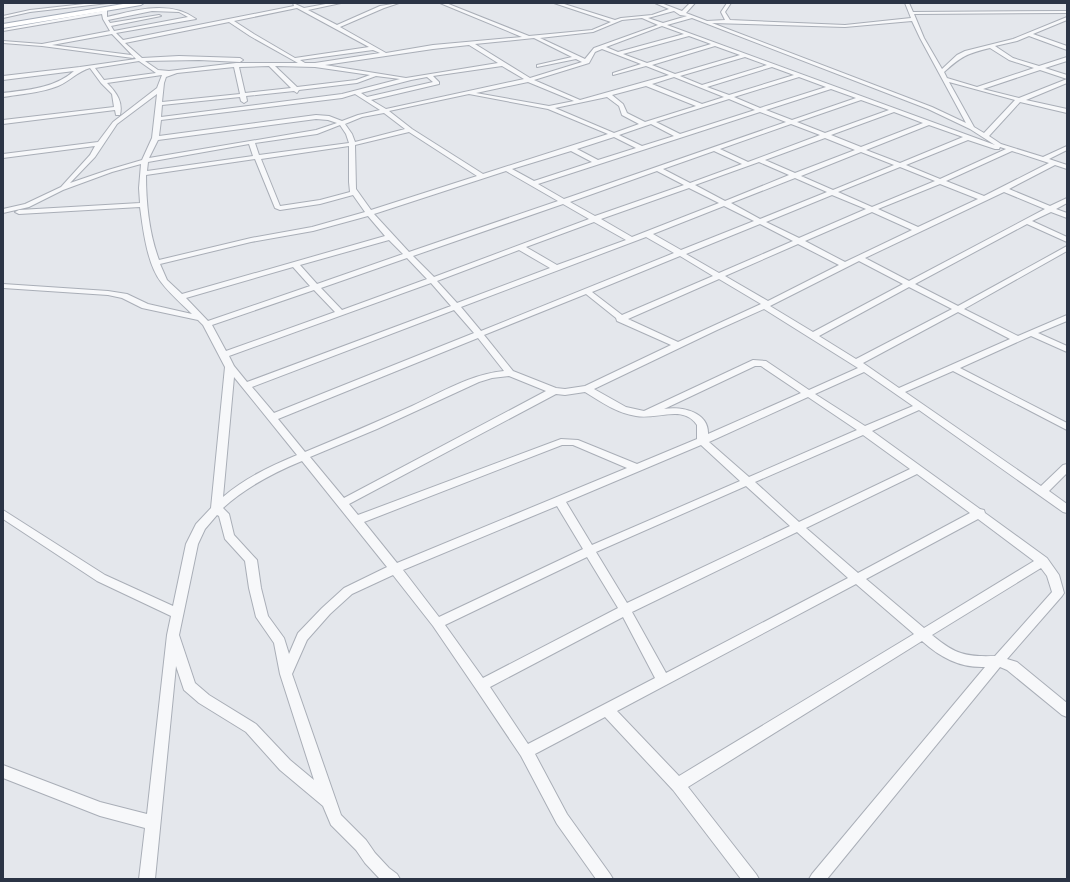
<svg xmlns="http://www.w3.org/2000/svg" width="1070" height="882" viewBox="0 0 1070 882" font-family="'Open Sans',sans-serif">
  <rect width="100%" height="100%" fill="#e4e7ec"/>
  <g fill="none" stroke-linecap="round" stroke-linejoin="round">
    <g stroke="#a9aeb7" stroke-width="2">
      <path id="minor" d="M93 3H108L30 12 3 18V16L30 10Z
        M293 3 304 8 331 3H341L308 10 337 25 380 6 399 3 384 8 340 27 386 53 433 45 522 37 440 3H446L529 36 592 30 611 22 554 3H561L615 20 621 18 652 15 669 9 655 3H661L682 11 690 3H695L686 13 707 21 725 20 721 12 727 3H731L725 12 730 20 845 25 911 18 905 3H909L913 12 1067 11V13L914 14 924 38 942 69 957 55 965 51 1013 39 1067 17V20L1033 34 1067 46V50L1029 36 1017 41 995 46 1013 58 1039 66 1067 57V61L1045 68 1067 75V79L1040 70 983 89 1019 98 1067 79V83L1026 100 1067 109V113L1020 102 989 136 1001 144 1043 157 1067 146V150L1049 159 1067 165V169L1055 165 1009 189 1050 206 1067 198V203L1056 209 1067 213V218L1051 212 1032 221 1067 237V242L1027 224 915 284 958 306 1067 246V251L964 309 1018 336 1067 315V321L1038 333 1067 346V352L1031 336 960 368 1067 423V430L953 371 905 392 1041 486 1063 465 1067 464V473L1049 491 1067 504V513L1063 512 919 410 872 431 980 509 984 510 985 513 1047 558 1059 575 1064 593 1062 596 1007 659 1017 662 1067 703V717L1062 715 1007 670 1000 667 827 879H809L812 874 985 667C960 668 941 658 922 641L688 787 756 874 759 879H741L673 790 605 717 535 754 567 814 610 874 613 879H596L557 824 521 756 476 689 433 626 393 575 352 594 330 614 307 640 292 674 341 815 366 840 375 853 389 868 397 874 400 879 379 878 365 863 356 850 331 825 323 806 280 770 246 732 199 703 184 690 176 666 155 879H139L145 828 100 816 3 778V765L100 802 147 814 167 635 171 616 97 581 3 519V510L105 575 173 606 186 544 196 524 211 508 225 367 203 325 198 320 142 308 122 298 108 295 3 288V284L108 291 127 294 148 304 192 314C182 304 170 294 161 282 147 264 143 229 140 207L19 214 15 212 19 210 140 203 139 188 141 164 112 172 63 190 29 207 3 213V209L25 204 61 187 90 155 95 146 3 158V154L98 142 113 122 157 88 162 75 107 83C117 93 123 102 120 115H116L115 110 3 124V120L114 107 112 94 101 83 90 68C78 71 70 81 58 86 41 93 21 94 3 97V93C28 90 55 88 74 71L3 80V76L80 67 136 59 112 34 52 45 131 55 134 57 133 58 42 46 3 43V41L42 44 110 31 103 19 102 14 3 31V29L103 11 105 8 107 9V17C137 10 170 0 196 19L116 33 123 40 294 6ZM297 8 369 47 295 58 254 34 234 21ZM152 11 179 12 188 17 114 31 111 26 161 16 159 15 110 23 108 20ZM674 11 680 15 687 16 663 23 648 18ZM642 18 658 25 594 48 585 59 540 38 593 32 622 20ZM692 18 928 109 970 129 995 145 667 25ZM912 21 920 38 966 123 932 107 712 23 845 27ZM229 22 250 36 298 63H236L169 71 158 70 145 61 199 60 240 62 243 60 240 58 179 56 142 58 125 43ZM662 26 684 34 618 52 606 47ZM689 36 711 44 647 63 623 54ZM534 38 572 57 537 65V67L576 59 582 62 530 78 475 44ZM469 45 498 63 406 78 325 65 433 49ZM715 46 740 55 675 74 652 65ZM990 48 1009 60 1034 68 977 87 947 78 944 72C962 56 966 54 990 48ZM602 49 641 64 613 73V75L646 66 669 75 580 100 534 80 589 63 595 52ZM373 50 380 53 315 63H305L300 60ZM745 57 767 65 702 85 680 76ZM139 61 156 73 104 80 95 68ZM269 66 291 88 245 93 239 67ZM275 66 315 67 370 75 356 80 297 87ZM502 66 524 79 386 109 371 100 439 84V82L433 76ZM234 67 240 94 162 102 164 83 166 77 177 73ZM772 67 794 75 729 95 707 87ZM376 76 400 79 342 94 161 117 162 105 240 97 241 101 244 103 247 101 246 96 294 91 297 93 299 90 357 83ZM427 77 433 82 367 97 361 93 411 80ZM674 77 724 97 702 104 652 84ZM799 77 826 87 760 108 734 97ZM528 82 574 101 549 106 476 93ZM949 82 1015 100 984 133 974 127ZM646 86 696 106 645 122 627 113 623 104 612 95ZM831 89 856 98 792 120 766 110ZM157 94 152 138 142 160 108 170 70 183 95 157 117 124ZM355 94 380 110 358 115 342 121 329 116 316 115 159 136 161 120 342 98ZM469 94 548 109 608 134 483 174 412 129 389 111ZM607 97 619 106 622 115 639 124 614 133 555 108ZM729 99 755 110 680 134 656 122ZM861 100 889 110 825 133 797 122ZM760 112 786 122 564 199 538 184ZM894 112 923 123 861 147 831 135ZM384 113 405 129 355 142 352 134 345 124 362 117ZM316 119 328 120 337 123 316 130 149 158 158 140ZM651 124 674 136 642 146 619 135ZM791 124 820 135 748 162 720 149ZM340 125 346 134 349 143 259 155 255 143 317 134ZM929 125 963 137 900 163 866 150ZM409 132 477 176 371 210 356 189 355 145ZM614 137 636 148 598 160 577 149ZM825 138 855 150 795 173 765 160ZM968 140 995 149H999L1000 147 1006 149 940 179 906 165ZM249 144 253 156 147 171 148 162ZM349 146V182L350 192 320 200 280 206 261 159ZM571 151 592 162 534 181 512 169ZM714 151 742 164 690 183 663 169ZM1012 151 1049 163 984 196 946 181ZM861 152 894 165 833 190 801 176ZM255 159 275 208 280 210 320 204 353 195 365 212 312 227 251 238 159 260C149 233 146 203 146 175ZM759 162 789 175 725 201 695 185ZM900 167 935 181 872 207 838 192ZM506 171 558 201 409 252 374 214ZM657 171 684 185 595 216 570 202ZM795 178 827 192 760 219 731 203ZM940 184 978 199 918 227 878 209ZM689 188 719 203 632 237 601 219ZM1004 192 1045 209 909 281 865 258ZM832 195 866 209 799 238 766 222ZM563 204 589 219 434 277 413 256ZM724 206 754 221 681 250 653 234ZM872 212 912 230 845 262 805 241ZM368 216 385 236 182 294 167 280 160 264 251 242 313 231ZM594 222 626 240 557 265 526 247ZM760 224 793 241 719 273 686 254ZM646 237 674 253 481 331 461 307ZM389 240 403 254 317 284 300 265ZM798 244 839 265 768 301 725 276ZM519 250 550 268 457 303 437 281ZM680 256 713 276 622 315 592 292ZM407 258 427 279 342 310 321 288ZM859 261 903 284 813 332 770 306ZM293 267 310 286 208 321 186 298ZM719 279 761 304 678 342 628 319ZM431 283 451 306 247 382 234 366 229 356ZM909 287 952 309 856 359 819 336ZM314 290 335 312 226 351 212 325ZM586 294 616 318 617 321 671 345 585 386 565 389 556 388 513 371 484 335ZM764 309 858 368 809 390 766 361 753 360 644 411 626 407 594 389 717 330ZM454 310 474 333 274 413 252 387ZM958 312 1010 339 899 388 863 363ZM478 338 504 371C471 374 442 392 412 406 377 422 341 437 305 452L278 419ZM755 366H761L801 393 708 434C709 412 682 406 664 409ZM864 372 913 406 865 426 815 394ZM509 376 546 391 344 498 310 457 377 429 479 382 492 378ZM234 377 297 455C271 466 245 478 223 497ZM585 392C601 402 617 413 636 416 657 420 683 404 697 425V439L637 464 578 440 561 439 358 515 349 504 556 394 565 395ZM808 397 857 430 749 477 709 442ZM863 435 910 469 799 522 755 482ZM562 445H573L627 468 397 563 364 522ZM701 445 740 481 592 545 566 502ZM302 461 387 567 344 588 322 608 298 633 289 654 284 638 268 616 261 588 257 560 234 535 229 514 223 508C246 487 273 473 302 461ZM917 474 970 513 858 573 806 528ZM746 486 790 526 627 603 596 552ZM557 506 583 549 439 617 403 570ZM217 515 219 516 225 539 245 561 249 588 256 617 274 643 280 674 314 780 290 760 256 724 209 695 195 683 179 635 198 544 205 529ZM978 519 1034 561 924 628 866 579ZM797 532 848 578 666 673 632 612ZM587 557 618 608 483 678 445 625ZM1041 568 1047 576 1052 592 995 656C965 657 955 654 932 635ZM856 584 914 634 679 776 617 711ZM623 617 655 678 528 744 490 687Z"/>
    </g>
    <g stroke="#a3abb8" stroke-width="2">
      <path id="primary" d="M129 3H144L141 5 3 28V24Z"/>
    </g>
    <use href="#minor" fill="#f7f8fa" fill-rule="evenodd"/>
    <use href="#primary" fill="#fff" fill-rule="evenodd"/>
  </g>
  <rect width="1070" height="882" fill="none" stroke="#2b3445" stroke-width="8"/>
</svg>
